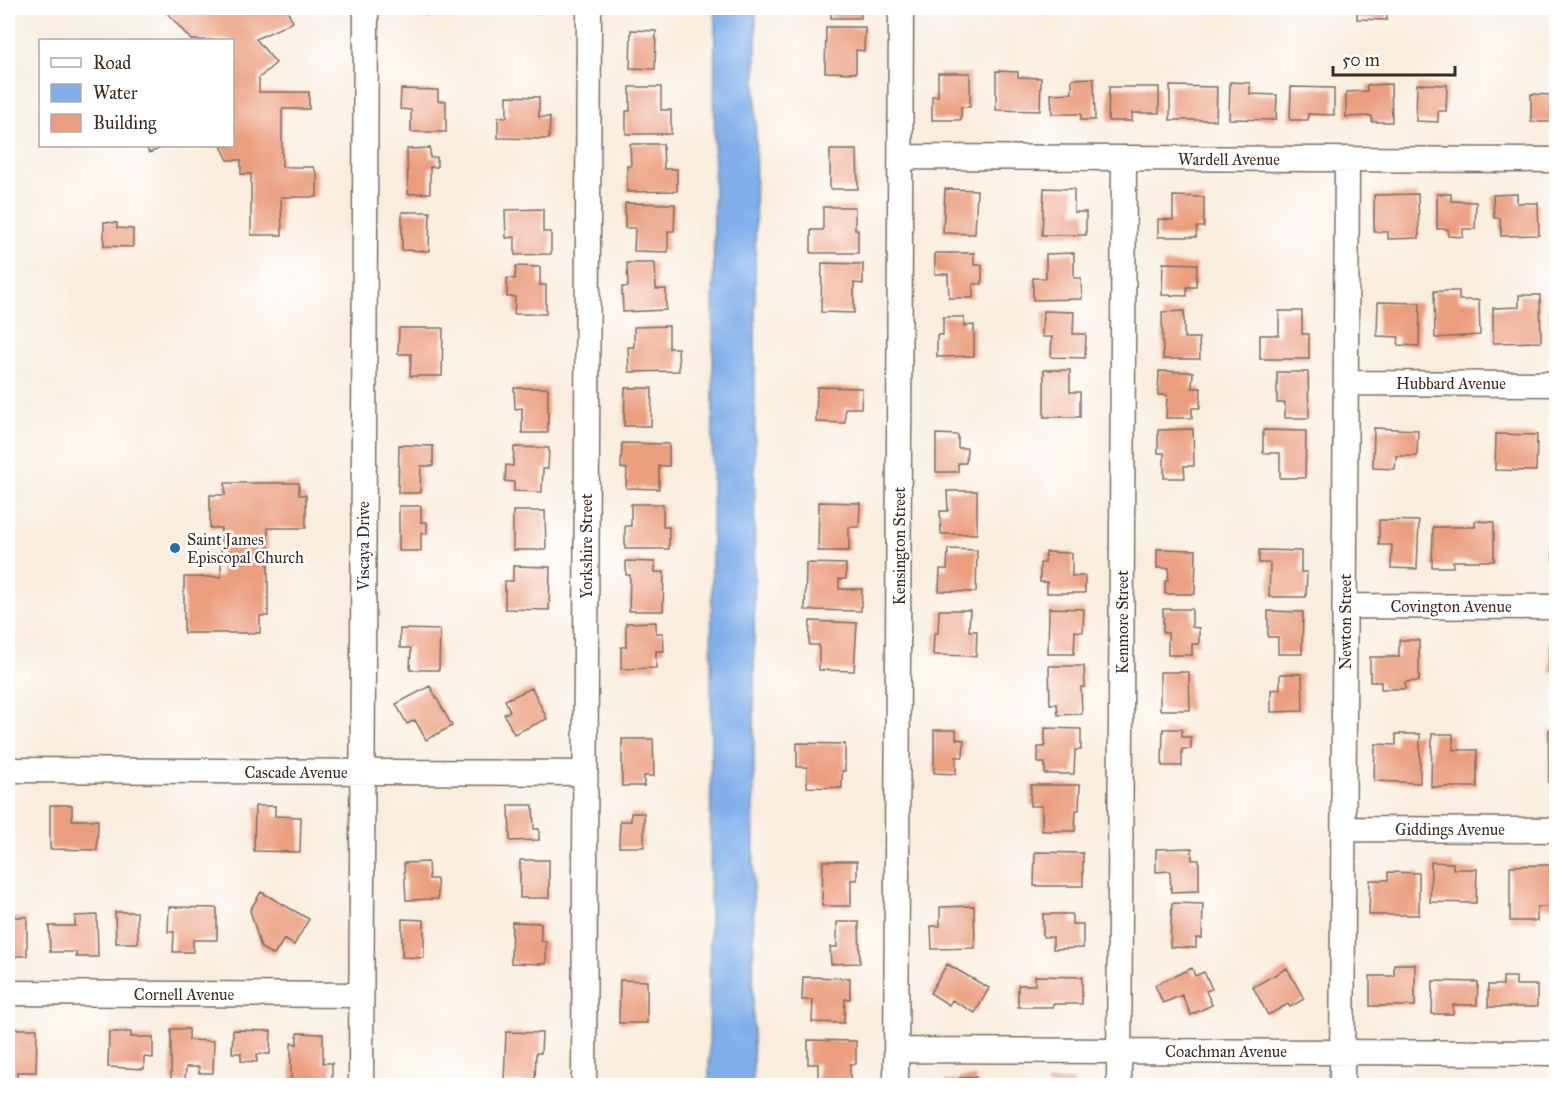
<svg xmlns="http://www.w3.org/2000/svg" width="1564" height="1093" viewBox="0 0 1564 1093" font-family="'IM FELL Great Primer',serif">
  <rect width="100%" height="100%" fill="#fff"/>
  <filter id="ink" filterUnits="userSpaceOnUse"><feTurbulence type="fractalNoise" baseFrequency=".0167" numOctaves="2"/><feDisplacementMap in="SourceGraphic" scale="12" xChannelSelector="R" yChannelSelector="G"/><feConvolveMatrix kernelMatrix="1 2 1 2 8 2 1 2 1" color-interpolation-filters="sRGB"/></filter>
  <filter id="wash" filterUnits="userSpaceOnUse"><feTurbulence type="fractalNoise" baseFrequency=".008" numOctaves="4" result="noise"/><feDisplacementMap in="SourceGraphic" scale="24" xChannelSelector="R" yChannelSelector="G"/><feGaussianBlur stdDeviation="1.35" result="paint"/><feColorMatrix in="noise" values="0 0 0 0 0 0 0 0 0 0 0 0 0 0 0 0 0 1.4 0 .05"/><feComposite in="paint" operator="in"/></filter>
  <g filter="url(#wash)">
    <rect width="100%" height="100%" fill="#f9edde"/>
    <path fill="#80afea" stroke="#5e6c84" stroke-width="1.5" d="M715 8H756L753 1086 709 1085Z"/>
    <g id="blocks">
      <path fill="#eb9e7e" d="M163 8H286L293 22 256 39 276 63 259 78V92H309V109H282V167H313L317 174V197H281L282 235H251V174H241V160H228L221 146H232V40H191Z
        M413 8H432L427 15Z
        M511 8H543L542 11 511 10Z
        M831 8H861V18H831Z
        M1357 8H1387V20L1357 19Z
        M1467 8H1508V10L1467 11Z
        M826 27H865L864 51 856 50V73L825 72Z
        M631 30 656 31 655 69 630 68Z
        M996 71 1018 72V77L1041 78 1040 111 996 110Z
        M938 73H970V107H961V120H932V96H938Z
        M1094 78 1095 120H1081V114H1052L1051 94 1072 93V79Z
        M1230 82 1250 83V94L1277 95 1276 120 1229 119Z
        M1391 84 1392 122H1372V116L1346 117V92L1367 91V85Z
        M1417 84 1447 85 1446 111H1438V122L1416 121Z
        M1170 86 1217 87 1216 120H1170Z
        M630 87H661V110H671V134H626V111H630Z
        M1109 87H1159V113H1132V121H1108Z
        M1291 87 1334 88V115L1308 114V120H1290Z
        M1553 88H1556V122H1531V94L1553 95Z
        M401 89 438 90V101H446V132H411V110L400 109Z
        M507 96 539 97V117H550L549 139 498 138V117H507Z
        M630 144H663L664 169H677V191L627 192V166H631Z
        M146 146H166L149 153Z
        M430 148V158L437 157V167H430V193L408 194 407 149Z
        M830 150H857L858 189H830Z
        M1044 188 1074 189V212H1086V235H1042Z
        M945 189 977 190 975 234 943 233Z
        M1418 194 1419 238 1388 239V232H1374V195Z
        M1437 194H1451V201L1476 202 1475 229H1463V237L1448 236V229H1437Z
        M1517 194V203H1538L1539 235 1501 236 1500 218H1494L1493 195Z
        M1173 196 1204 197V227H1197L1196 237H1158V219L1173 220Z
        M625 203 675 204 674 231H668V252L634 251 635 228H625Z
        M823 207H855V230H858V253H811V230H823Z
        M543 209V232H551V254L515 255V237L506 238 505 210Z
        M402 212H430L429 251 402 250Z
        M104 222 117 223V228L133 229V247L104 246Z
        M935 253H974V265H982V284H973V298H949L948 274H935Z
        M1074 253V278H1081L1082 299 1033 300V278H1046V254Z
        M627 263H655L656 289H666V310L623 312 622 287H628Z
        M822 263 863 264V284L854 283V313L821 312Z
        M1163 263 1197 264 1196 287H1187V296L1162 295Z
        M516 266 540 267V285H546V314H514L515 297H507V278L515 279Z
        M1434 291H1459V300H1479L1480 335 1435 338Z
        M1519 295H1540L1541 342 1493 343V308L1519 307Z
        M1378 302 1420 303 1419 346 1398 345 1399 337 1377 336Z
        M1043 311 1074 312 1073 334H1086L1085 358 1051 357 1052 337H1042Z
        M1184 311V338H1199L1200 359H1163L1162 312Z
        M1279 311H1302V334H1309V359H1260V335H1279Z
        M1556 312V336H1552L1551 313Z
        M943 317H964V326L974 325V356L937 357V335H943Z
        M669 326V348H678L679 371 629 372 628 347H634V327Z
        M399 328H443L442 376H410L411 354H398Z
        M1044 370H1070V392H1080V417H1044Z
        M1159 371 1193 372 1192 388H1201L1200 408H1192V418H1166L1167 395H1158Z
        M1277 372H1308L1309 418H1285V403H1277Z
        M817 387 862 388 861 408H845V423L816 422Z
        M514 388H548V433H522V408L515 409Z
        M625 388H652L651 426H624Z
        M1374 428 1418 430 1417 456H1396L1395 469 1373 468Z
        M1193 429 1194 466H1184L1185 478H1164V453H1158V430Z
        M1263 430 1306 431 1305 478H1280V453H1263Z
        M936 434 958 435V448H967L966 463H958V472H936Z
        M1496 434 1537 435 1536 471 1495 470Z
        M622 443 669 444V466H659V489L626 488 627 469 621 468Z
        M399 445 433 446V466H421L420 493H398Z
        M514 447 549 448 548 469H543L542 492 514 491V482L505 481 506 465 513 466Z
        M225 483H299V495H306V528H268V616H260V633H184V577H221V528H210V495H225Z
        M947 491H977V534H941L940 511H948Z
        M819 502 860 503 859 527H849V551H818Z
        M631 504H663V527H669V549H625V526H631Z
        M399 506H421V522H427V534L421 533V551H399Z
        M513 511H545L546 550H513Z
        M1379 520 1419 521 1417 569 1391 568 1392 545H1379Z
        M1475 521 1494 522V561H1453V567H1432L1433 527H1475Z
        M1552 530H1556V562H1553Z
        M948 549 977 550 976 592 939 591 940 569H947Z
        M1157 549 1196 550 1195 594H1165V581H1168L1169 568H1157Z
        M1259 550 1301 551V572H1307L1306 597H1269L1270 563H1259Z
        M1046 552 1072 553V576H1085V593H1047V582H1040V563H1045Z
        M626 561 655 562V572H664L663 611H629L630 575H626Z
        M806 563 846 564V579H839V589H862L861 611 805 610Z
        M513 566 550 567 549 610 505 609V581H513Z
        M1049 608 1084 609 1083 632 1075 631 1074 654H1048Z
        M1163 609H1192V627L1199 628V644H1192V655H1168V633H1163Z
        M939 610H970L969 631H977L976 656 933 655 934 633H938Z
        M1268 611 1303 612 1302 654H1278V637H1268Z
        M810 621 857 623 854 671 819 670V645H809Z
        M656 622V633H663L664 651H656V668L621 669V647H626V623Z
        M400 629 440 630 439 670H410L411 648H400Z
        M1399 640H1419V681L1405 682V689H1381V682H1370V657H1399Z
        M1550 643H1556V673H1550Z
        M1049 666H1084L1085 687H1081L1082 714 1058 715 1057 704H1050Z
        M1160 672H1189L1190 710H1160Z
        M1280 674H1302L1303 711 1271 712V690L1280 689Z
        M430 686 452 726 426 740 415 720 407 724 396 704Z
        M532 688 547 719 514 734 504 714 510 711 505 700Z
        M1045 728 1081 729V750H1075L1074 774H1045V763H1038V747H1045Z
        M1163 729H1182V737H1191V749H1182V766H1162Z
        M934 730H956V739L964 740 963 757H956V774L934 773Z
        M1549 730H1556V783H1549Z
        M1396 734H1420V783L1374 781 1375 744 1396 745Z
        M1432 734H1453V750H1477V787H1431Z
        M622 739H653L654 776H644V786H622Z
        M797 743 845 744V771H842V788L807 787V767H797Z
        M1031 785H1080L1079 810H1076L1075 831H1042V806H1030Z
        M50 805H72V820H98L97 850 50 849Z
        M509 805H533L534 829H539V840L510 841Z
        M255 806H275V816L301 817 300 852 254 851Z
        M631 813H644V847H619L620 821H631Z
        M1192 848V860H1199V891L1171 892 1170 871 1156 872V849Z
        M1035 852 1083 853V886H1034Z
        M520 860H549V898H520Z
        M823 861H857V880H851V906H822Z
        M428 862 429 879H437L438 899 406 900 404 863Z
        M1431 862 1453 863V869H1477L1476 903 1430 902Z
        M1545 865H1556V907H1537V921H1510V866Z
        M1388 872 1419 873V915H1369L1370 880H1388Z
        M261 892 309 919 294 945 284 939 274 955 261 948 250 910Z
        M1172 903 1203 904 1202 938H1196V948L1170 947Z
        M974 906 975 948 932 949 931 926H940V907Z
        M169 907 217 908V940H193V952H173L174 932H168Z
        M115 912H137L138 943H116Z
        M1043 914H1072V924H1083V948L1053 949V937H1043Z
        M97 915 98 957H76V952H50L49 926H75V916Z
        M8 917H27V956H8Z
        M402 919 424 920V958L402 957Z
        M512 922 541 923V941L546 942V964L511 963Z
        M837 922H859L860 963 831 964 830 947H837Z
        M947 964 989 988 975 1013 952 1000 949 1005 930 993Z
        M1394 964H1415V1006H1370V976H1394Z
        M1192 968 1195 976 1204 972 1212 989 1206 991 1212 1005 1191 1015 1182 995 1163 1003 1155 985Z
        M1287 968 1304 999 1290 1007 1288 1004 1268 1015 1253 987Z
        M1035 976 1082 977V1004H1053V1007H1018V985H1035Z
        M803 977 850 978V999H845L844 1023 812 1022 813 1000H802Z
        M1503 977H1516V985H1537V1007H1488V985H1503Z
        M620 980 647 981V1023H619Z
        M1433 981 1478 982 1477 1005H1453V1014H1432Z
        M12 1029H37L36 1072H17V1080H8V1042H11Z
        M171 1029H189V1040L214 1041 213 1073H199V1067H186L185 1082H171Z
        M233 1030 271 1031 270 1054H257V1062L241 1061V1053H232Z
        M109 1032H131V1037H153V1058L144 1057V1069L108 1067Z
        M506 1032 542 1033 541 1053H536L535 1083 504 1082Z
        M297 1033 323 1034V1063H332V1082H291V1043L297 1044Z
        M808 1040 856 1041V1064H850V1086H818V1064H808Z
        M976 1077V1086H945V1081H959V1078Z
        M1047 1081H1074V1086H1047Z"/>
    </g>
  </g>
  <g filter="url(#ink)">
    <use href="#blocks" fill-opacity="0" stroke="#7e6e61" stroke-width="1.5"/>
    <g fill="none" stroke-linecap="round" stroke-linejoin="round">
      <g stroke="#7e6e61" stroke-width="27">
        <path id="minor" d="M901 157 1556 160
          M1346 383 1556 384
          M1345 606 1556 607
          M8 770 585 773
          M1344 829 1556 830
          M8 993 361 995
          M896 1050 1556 1053
          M361 1086 366 8
          M584 1086 589 8
          M896 1086 901 8
          M1119 1086 1124 158
          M1342 1086 1347 159"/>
      </g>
      <use href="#minor" stroke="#fff" stroke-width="24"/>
    </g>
  </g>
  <circle fill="#1f6fb2" stroke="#fff" stroke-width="2" cx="175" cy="548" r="6"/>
  <g text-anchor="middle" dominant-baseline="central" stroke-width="5" stroke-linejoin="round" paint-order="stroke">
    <g font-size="16" fill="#3b2a1e" stroke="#fff">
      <text x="1229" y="159">Wardell Avenue</text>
      <text x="1451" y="383">Hubbard Avenue</text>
      <text transform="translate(363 546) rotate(-90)">Viscaya Drive</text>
      <text transform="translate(586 546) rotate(-90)">Yorkshire Street</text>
      <text transform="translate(899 546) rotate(-90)">Kensington Street</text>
      <text x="1451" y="606">Covington Avenue</text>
      <text transform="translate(1122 622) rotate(-90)">Kenmore Street</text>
      <text transform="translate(1345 622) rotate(-90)">Newton Street</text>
      <text x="296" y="772">Cascade Avenue</text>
      <text x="1450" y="829">Giddings Avenue</text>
      <text x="184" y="994">Cornell Avenue</text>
      <text x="1226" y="1051">Coachman Avenue</text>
    </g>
    <g font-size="16" fill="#3b2a1e" stroke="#fff" text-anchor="start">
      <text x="187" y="539">Saint James<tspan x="187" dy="18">Episcopal Church</tspan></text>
    </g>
  </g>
  <rect width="1564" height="1093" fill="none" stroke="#fff" stroke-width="30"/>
  <rect x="39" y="39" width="195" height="108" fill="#ffffff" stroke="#b1aaa5" stroke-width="1.5"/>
  <rect x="51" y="58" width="30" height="9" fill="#ffffff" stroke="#b1aaa5" stroke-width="1.5"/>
  <text x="93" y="69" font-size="18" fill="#3b2a1e">Road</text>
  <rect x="51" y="84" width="30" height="18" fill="#80afea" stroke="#b1aaa5" stroke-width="1.5"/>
  <text x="93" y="99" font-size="18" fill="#3b2a1e">Water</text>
  <rect x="51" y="114" width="30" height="18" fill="#eb9e7e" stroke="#b1aaa5" stroke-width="1.5"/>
  <text x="93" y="129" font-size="18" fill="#3b2a1e">Building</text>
  <path d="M1333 66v9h122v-9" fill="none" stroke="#3b2a1e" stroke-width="3"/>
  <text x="1342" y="66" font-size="18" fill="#3b2a1e" stroke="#ffffff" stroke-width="4.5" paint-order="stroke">50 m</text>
</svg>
